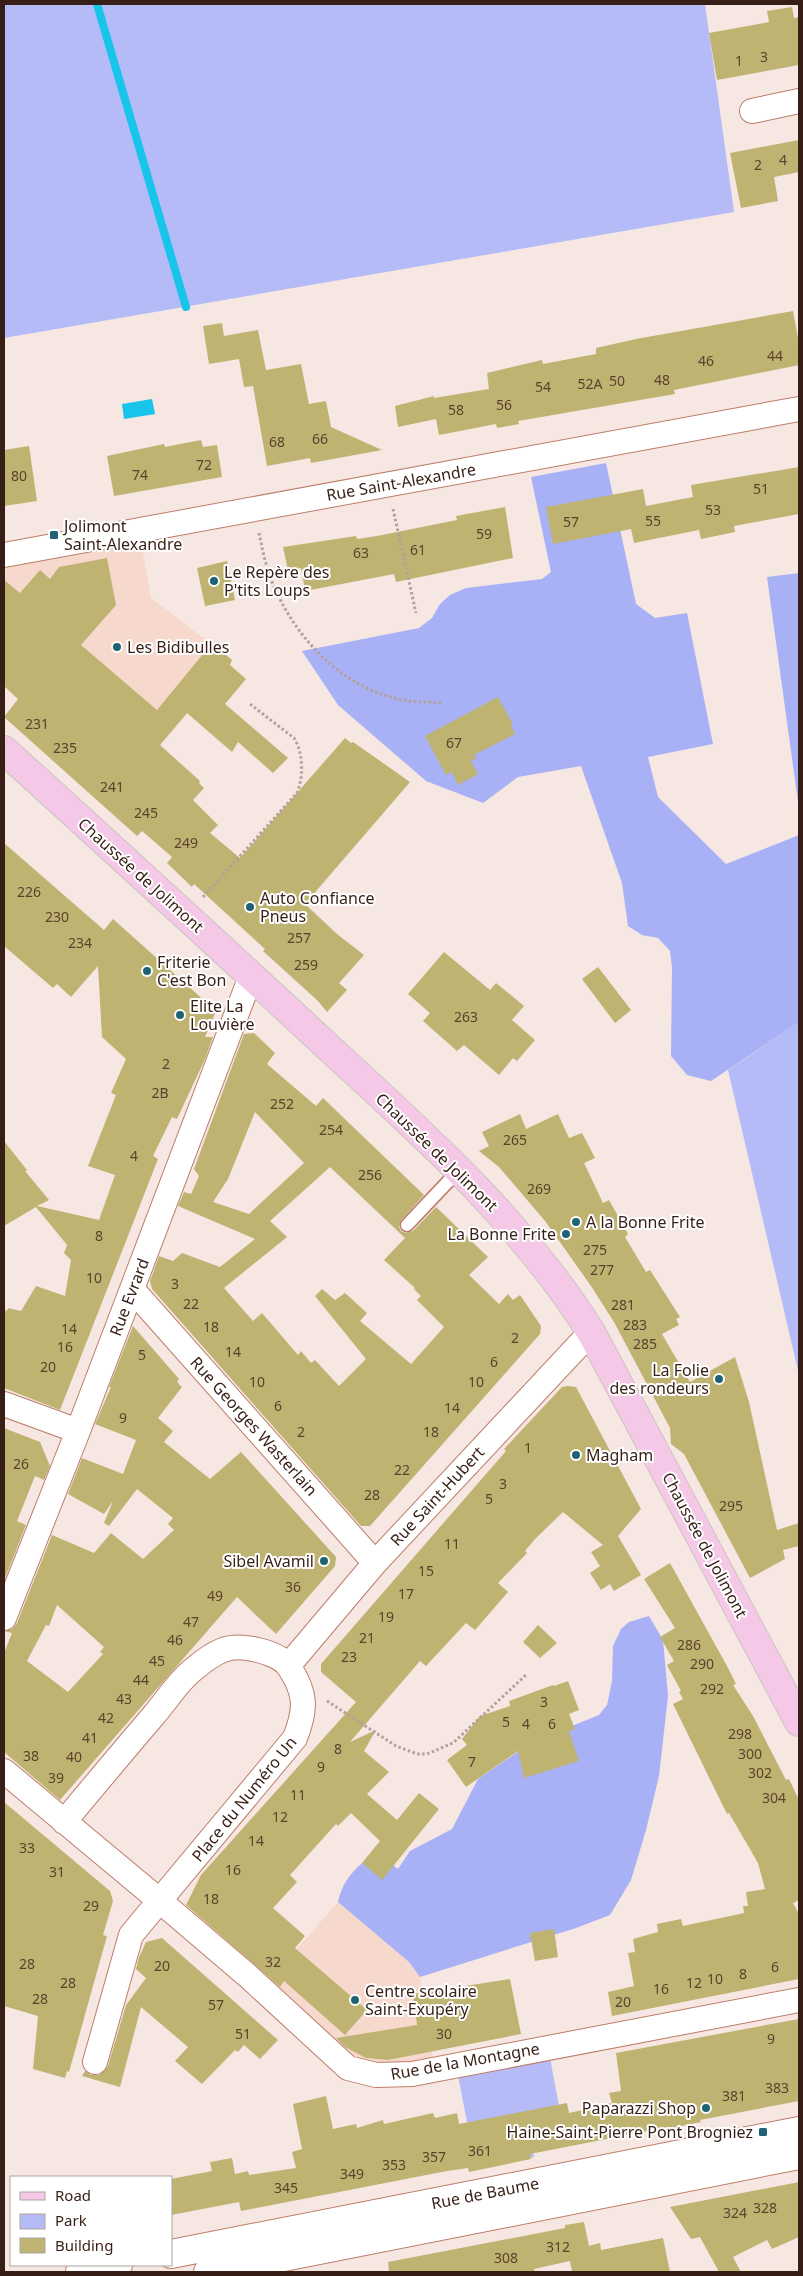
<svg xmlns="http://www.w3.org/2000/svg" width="803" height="2276" viewBox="0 0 803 2276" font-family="'Noto Sans',sans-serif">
  <rect width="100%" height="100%" fill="#f6e7e3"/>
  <path fill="#f7d8cd" d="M139 530 151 598 232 660 230 665 150 757 4 634V555Z
    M338 1902 409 1962 420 1977 433 2061 400 2066 361 2063 341 2051 267 1983Z"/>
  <path fill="#b4bbf7" d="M4 4H705L734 212 4 338Z
    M799 1022V1375L728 1070Z
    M548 2047 559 2106 526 2113 534 2157 476 2169 456 2065Z"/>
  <path fill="#a8b0f6" d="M606 463 636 604 655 618 687 613 713 744 648 757 658 797 726 864 799 835V1022L711 1081 687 1075 671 1056 672 967 670 951 658 938 642 935 628 926 622 883 581 766 518 777 483 803 426 781 338 705 302 651 419 628 432 618 440 604 450 595 466 588 542 579 551 572 531 477Z
    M799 573V809L767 577Z
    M649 1616 663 1640 668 1696 659 1776 646 1830 631 1880 610 1915 576 1928 420 1977 409 1962 338 1902C344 1877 356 1867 376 1853L398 1869 410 1851 452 1829 478 1779 532 1742 599 1715 607 1705 612 1681 613 1646 621 1629 629 1622Z"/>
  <path fill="#18c4ea" d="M152 399 155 414 124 419 122 404Z"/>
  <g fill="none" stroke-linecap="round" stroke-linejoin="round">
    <path stroke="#18c4ea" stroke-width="8" d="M97 4 186 307"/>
  </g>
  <path fill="#bfb372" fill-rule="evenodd" d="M792 7 794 18 799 17V65L717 80 709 33 769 22 767 11Z
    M799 140V172L774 177 778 201 741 208 730 153Z
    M793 311 799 344V365L674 390 675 394 518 421 519 424 497 428 496 424 439 435 436 419 398 427 395 406 434 396V398L489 389 487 373 542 360 543 364 596 354V348L636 339Z
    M222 323 224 336 258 330 266 370 301 364 309 404 326 401 331 427 382 450 311 463 310 458 267 466 253 386 244 387 239 359 209 364 203 326Z
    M201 440 203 447 217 445 222 477 114 496 107 456 164 444 165 447Z
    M29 446 37 501 4 506V450Z
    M799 467V514L734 526 735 532 701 539 699 530 634 543 631 529 553 544 546 507 643 489 646 506 693 497 691 485Z
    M505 507 513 558 396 582 394 574 305 591 301 568 288 570 283 547 356 536 357 539 377 536 457 520 456 516Z
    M107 558 116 605 81 645 157 710 212 643 232 660 230 665 246 679 225 704 288 758 273 773 238 742 232 752 187 713 160 745 200 781 199 783 204 788 193 800 218 825 210 833 240 858 345 738 351 743 353 742 410 782 305 904 337 934 364 955 339 983 347 990 327 1012 318 1001 263 951 265 949 194 884 192 887 167 863 172 857 142 831 137 836 4 717 18 699 4 686V580L20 593 40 570 50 579 59 567Z
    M227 561 235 600 205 606 197 568Z
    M498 697 513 724 511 726 515 734 474 755 476 759 471 761 478 774 458 785 452 772 446 775 425 736Z
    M4 843 104 930 113 919 216 1011 205 1037H213L205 1059 177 1119 172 1117 153 1156 158 1159 60 1410 4 1388V1310L7 1311 8 1308 21 1311 36 1286 65 1296 71 1260 64 1253 67 1245 36 1207 4 1226V1141L27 1170 25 1171 49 1200 37 1206 99 1220 115 1175 88 1166 116 1095 111 1093 126 1059 102 1037 98 966 71 997 57 984 53 988 4 946Z
    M444 952 490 990 496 983 524 1006 512 1020 535 1040 517 1061 513 1058 499 1075 464 1045 457 1051 423 1021 430 1013 408 994Z
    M598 967 631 1010 615 1023 582 979Z
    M254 1033 275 1053 267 1064 316 1106 323 1098 424 1195 401 1220 399 1227 401 1231 406 1233 413 1231 436 1207 488 1257 469 1275 499 1304 508 1294 513 1300 520 1295 541 1326 540 1334 370 1526H361L152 1289 150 1281 159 1256 173 1261 182 1253 220 1267 255 1239 178 1206 184 1192 191 1194 199 1176 194 1169 244 1034ZM255 1112 304 1163 249 1214 213 1202 228 1179ZM330 1167 405 1238 384 1260 415 1288 414 1289 421 1296 417 1300 444 1327 411 1364 360 1321 367 1313 345 1293 335 1300 322 1289 315 1296 366 1359 339 1386 315 1360 311 1363 301 1351 298 1355 262 1313 253 1321 224 1288 287 1237 270 1221Z
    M520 1114 526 1129 558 1114 569 1138 582 1133 595 1158 584 1163 603 1203 609 1200 628 1234 625 1237 646 1272 650 1270 680 1317 676 1319 679 1325 662 1334 690 1382 735 1357 749 1402 777 1530 799 1523V1546L783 1550 785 1559 750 1578 684 1454 671 1444 670 1428 614 1322 591 1286 545 1221 499 1167 479 1151 489 1146 482 1132Z
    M133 1326 179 1379 177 1382 182 1387 158 1418 173 1431 164 1442 210 1479 241 1452 336 1557 335 1566 276 1634 237 1597 60 1800 4 1752V1653L12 1633 4 1631 12 1629 17 1623 52 1535 94 1553 111 1533 143 1559 174 1530 168 1524 173 1518 137 1489 109 1526 104 1523 113 1501 104 1514 68 1494 82 1458 123 1474 136 1440 95 1424 111 1387H109ZM57 1605 104 1647 100 1652 103 1654 68 1692 27 1661 46 1625 49 1626Z
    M568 1386 576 1387 641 1509 618 1536 641 1575 614 1591 610 1584 601 1590 590 1573 600 1566 591 1552 603 1545 563 1512 535 1539 525 1551 527 1553 498 1583 508 1592 475 1630 466 1623 426 1666 420 1661 350 1742 376 1730 364 1751 389 1772 367 1794 397 1820 419 1793 439 1809 382 1880 362 1863 380 1841 351 1813 338 1826 336 1824 290 1875 297 1882 273 1908 305 1936 295 1948 367 2010 345 2035 284 1981 280 1987 186 1905 201 1875 356 1702 321 1672V1664L506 1451 504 1449 562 1387Z
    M4 1428 40 1442 50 1466 44 1480 35 1476 17 1521 26 1525 4 1581Z
    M670 1563 727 1666 736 1684 733 1685 753 1716 786 1780 789 1779 799 1800V1900L793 1903 799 1914V1979L612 2016 608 1992 634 1986 628 1953 635 1952 633 1939 658 1932 657 1924 681 1919 683 1926 744 1913 743 1906H748L746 1892 765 1889 758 1863 729 1813 727 1814 673 1704 683 1699 679 1692 681 1691 667 1665 674 1661 660 1637 675 1628 644 1579Z
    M538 1625 557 1643 540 1658 523 1642Z
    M568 1681 579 1710 569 1714 575 1729 569 1731 579 1761 524 1778 518 1751 466 1787 447 1760 467 1745 462 1739 480 1716 510 1706 509 1701 553 1685 554 1686Z
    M4 1802 110 1891 113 1901 103 1935 107 1936 69 2072 67 2071 65 2078 33 2069 38 2016 4 2006Z
    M554 1929 558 1957 535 1961 530 1933Z
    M162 1938 278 2040 260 2059 244 2045 238 2052 235 2050 202 2084 175 2061 188 2047 141 2007 120 2087 82 2076 85 2071 91 2075H99L108 2066 126 2005 146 1978 136 1969 139 1957 146 1942Z
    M510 1979 521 2034 388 2060 366 2058 345 2047 336 2038 417 2025 413 1994Z
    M799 2019V2101L700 2120 701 2122 667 2129 668 2127 530 2154 531 2159 469 2172 468 2168 447 2171 241 2211 239 2202 171 2215V2179L212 2171 210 2162 232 2158 235 2174 248 2171 249 2175 296 2168 292 2152 302 2149 293 2104 326 2096 333 2129 356 2124 357 2128 383 2120 384 2124 433 2113 435 2118 457 2113 459 2124 567 2103 569 2113 612 2103 609 2093 621 2091 616 2053Z
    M799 2182V2237L772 2249 767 2240 733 2257 741 2272H719L700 2237 691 2239 670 2207Z
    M584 2222 589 2246 600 2243 601 2250 663 2238 670 2272H572L570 2261 534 2269 535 2272H389L388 2262 565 2228V2225Z"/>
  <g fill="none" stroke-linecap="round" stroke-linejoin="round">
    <g stroke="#bd7d68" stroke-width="15">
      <path id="service" d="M407 1225 459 1170"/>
    </g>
    <g stroke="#bd7d68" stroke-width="26">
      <path id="minor" d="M752 111 799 101
        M4 555 799 409
        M132 1289 375 1563
        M4 1404 78 1431
        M4 1618 78 1431 251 976
        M288 1666 375 1563 591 1332
        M4 1771 160 1901 248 1976 348 2068 376 2075 412 2074 799 2000
        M64 1822C94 1786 124 1750 154 1715 167 1700 179 1680 194 1669 202 1662 213 1654 223 1650 240 1643 279 1652 289 1667 307 1694 306 1710 295 1738L131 1935 95 2062"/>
    </g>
    <g stroke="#bd7d68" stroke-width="30">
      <path id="secondary" d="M171 2254 799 2131
        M80 2272 118 2265
        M208 2272 799 2155"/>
    </g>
    <g stroke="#cbc4c2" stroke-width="30">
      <path id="primary" d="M4 750C113 849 222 948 329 1048 424 1135 522 1222 591 1332L799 1722"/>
    </g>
    <path stroke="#b3a09b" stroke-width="3" stroke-dasharray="2.5 2.5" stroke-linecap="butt" d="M393 509 416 613
      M259 533C263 552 267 573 276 591 301 645 348 692 409 701 420 702 432 702 443 703
      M203 897 297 793C304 776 303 752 294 738L250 704
      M327 1701 396 1746 417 1754H427L453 1743 527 1674"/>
    <use href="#service" stroke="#fff" stroke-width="12"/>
    <use href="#minor" stroke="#fff" stroke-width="24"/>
    <use href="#secondary" stroke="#fff" stroke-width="28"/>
    <use href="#primary" stroke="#f4c8e6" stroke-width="28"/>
  </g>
  <g fill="#1e6274" stroke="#fff" stroke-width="2">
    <rect x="49" y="530" width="10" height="10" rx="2.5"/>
    <circle cx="214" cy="581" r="5"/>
    <circle cx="117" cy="647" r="5"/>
    <circle cx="250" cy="907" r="5"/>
    <circle cx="147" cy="971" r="5"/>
    <circle cx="180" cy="1015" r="5"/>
    <circle cx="576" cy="1222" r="5"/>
    <circle cx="566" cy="1234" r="5"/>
    <circle cx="719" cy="1379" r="5"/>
    <circle cx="576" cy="1455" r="5"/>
    <circle cx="324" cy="1561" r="5"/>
    <circle cx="355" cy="2000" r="5"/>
    <circle cx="706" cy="2108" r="5"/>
    <rect x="758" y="2127" width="10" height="10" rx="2.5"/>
  </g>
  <g text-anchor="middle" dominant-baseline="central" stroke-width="4" stroke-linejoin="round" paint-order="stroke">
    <g font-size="14" fill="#59432d">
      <text x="764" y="56">3</text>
      <text x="739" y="60">1</text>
      <text x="783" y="159">4</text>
      <text x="758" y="164">2</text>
      <text x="775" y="355">44</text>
      <text x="706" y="360">46</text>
      <text x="662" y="379">48</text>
      <text x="617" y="380">50</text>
      <text x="590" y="383">52A</text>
      <text x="543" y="386">54</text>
      <text x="504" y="404">56</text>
      <text x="456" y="409">58</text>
      <text x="320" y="438">66</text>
      <text x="277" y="441">68</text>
      <text x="204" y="464">72</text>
      <text x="140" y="474">74</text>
      <text x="19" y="475">80</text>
      <text x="761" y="488">51</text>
      <text x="713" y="509">53</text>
      <text x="653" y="520">55</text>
      <text x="571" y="521">57</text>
      <text x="484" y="533">59</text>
      <text x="418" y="549">61</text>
      <text x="361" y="552">63</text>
      <text x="37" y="723">231</text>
      <text x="454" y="742">67</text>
      <text x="65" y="747">235</text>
      <text x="112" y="786">241</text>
      <text x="146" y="812">245</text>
      <text x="186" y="842">249</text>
      <text x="29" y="891">226</text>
      <text x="57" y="916">230</text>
      <text x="299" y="937">257</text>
      <text x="80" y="942">234</text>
      <text x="306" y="964">259</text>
      <text x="466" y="1016">263</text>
      <text x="166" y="1063">2</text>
      <text x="160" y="1092">2B</text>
      <text x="282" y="1103">252</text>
      <text x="331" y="1129">254</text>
      <text x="515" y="1139">265</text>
      <text x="134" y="1155">4</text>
      <text x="370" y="1174">256</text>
      <text x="539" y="1188">269</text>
      <text x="99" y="1235">8</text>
      <text x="595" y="1249">275</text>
      <text x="602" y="1269">277</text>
      <text x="94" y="1277">10</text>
      <text x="175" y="1283">3</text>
      <text x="191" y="1303">22</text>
      <text x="623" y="1304">281</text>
      <text x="635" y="1324">283</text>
      <text x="211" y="1326">18</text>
      <text x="69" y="1328">14</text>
      <text x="515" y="1337">2</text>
      <text x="645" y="1343">285</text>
      <text x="65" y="1346">16</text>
      <text x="233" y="1351">14</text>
      <text x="142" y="1354">5</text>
      <text x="494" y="1361">6</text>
      <text x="48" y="1366">20</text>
      <text x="257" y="1381">10</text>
      <text x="476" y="1381">10</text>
      <text x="278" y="1405">6</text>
      <text x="452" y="1407">14</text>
      <text x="123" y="1417">9</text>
      <text x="301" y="1431">2</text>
      <text x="431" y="1431">18</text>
      <text x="528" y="1447">1</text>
      <text x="21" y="1463">26</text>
      <text x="402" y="1469">22</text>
      <text x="503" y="1483">3</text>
      <text x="372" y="1494">28</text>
      <text x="489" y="1498">5</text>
      <text x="731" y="1505">295</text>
      <text x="452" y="1543">11</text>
      <text x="426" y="1570">15</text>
      <text x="293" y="1586">36</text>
      <text x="406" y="1593">17</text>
      <text x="215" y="1595">49</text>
      <text x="386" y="1616">19</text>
      <text x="191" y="1621">47</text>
      <text x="367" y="1637">21</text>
      <text x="175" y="1639">46</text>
      <text x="689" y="1644">286</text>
      <text x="349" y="1656">23</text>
      <text x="157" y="1660">45</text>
      <text x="702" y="1663">290</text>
      <text x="141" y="1679">44</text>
      <text x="712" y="1688">292</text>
      <text x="124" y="1698">43</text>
      <text x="544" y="1701">3</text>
      <text x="106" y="1717">42</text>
      <text x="506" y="1721">5</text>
      <text x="526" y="1723">4</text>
      <text x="552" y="1723">6</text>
      <text x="740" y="1733">298</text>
      <text x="90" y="1737">41</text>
      <text x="338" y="1748">8</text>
      <text x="750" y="1753">300</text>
      <text x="31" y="1755">38</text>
      <text x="74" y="1756">40</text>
      <text x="472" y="1761">7</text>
      <text x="321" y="1766">9</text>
      <text x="760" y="1772">302</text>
      <text x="56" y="1777">39</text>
      <text x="298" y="1794">11</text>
      <text x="774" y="1797">304</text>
      <text x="280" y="1816">12</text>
      <text x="256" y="1840">14</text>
      <text x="27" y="1847">33</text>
      <text x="233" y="1869">16</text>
      <text x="57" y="1871">31</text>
      <text x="211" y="1898">18</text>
      <text x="91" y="1905">29</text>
      <text x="273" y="1961">32</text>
      <text x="27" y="1963">28</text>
      <text x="162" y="1965">20</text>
      <text x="775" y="1966">6</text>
      <text x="743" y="1973">8</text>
      <text x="715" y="1978">10</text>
      <text x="68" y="1982">28</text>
      <text x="694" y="1982">12</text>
      <text x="661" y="1988">16</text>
      <text x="40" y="1998">28</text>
      <text x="623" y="2001">20</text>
      <text x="216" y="2004">57</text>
      <text x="243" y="2033">51</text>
      <text x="444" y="2033">30</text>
      <text x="771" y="2038">9</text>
      <text x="777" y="2087">383</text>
      <text x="734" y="2095">381</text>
      <text x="480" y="2150">361</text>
      <text x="434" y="2156">357</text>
      <text x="394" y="2164">353</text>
      <text x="352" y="2173">349</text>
      <text x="286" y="2187">345</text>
      <text x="765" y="2207">328</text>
      <text x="735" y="2212">324</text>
      <text x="558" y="2246">312</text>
      <text x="506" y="2257">308</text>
    </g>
    <g font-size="16" fill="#371e16" stroke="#fff">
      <text transform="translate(401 482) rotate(-10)">Rue Saint-Alexandre</text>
      <text transform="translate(141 875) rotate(42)">Chaussée de Jolimont</text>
      <text transform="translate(437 1152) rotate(44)">Chaussée de Jolimont</text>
      <text transform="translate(129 1297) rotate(-69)">Rue Evrard</text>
      <text transform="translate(254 1426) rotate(48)">Rue Georges Wasterlain</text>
      <text transform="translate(437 1496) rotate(-47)">Rue Saint-Hubert</text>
      <text transform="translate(705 1545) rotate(62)">Chaussée de Jolimont</text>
      <text transform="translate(244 1799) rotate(-51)">Place du Numéro Un</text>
      <text transform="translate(465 2061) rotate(-10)">Rue de la Montagne</text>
      <text transform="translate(485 2193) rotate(-11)">Rue de Baume</text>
    </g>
    <g font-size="16" fill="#371e16" stroke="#fff" text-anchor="start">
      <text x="64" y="526">Jolimont<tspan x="64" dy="18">Saint-Alexandre</tspan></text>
      <text x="224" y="572">Le Repère des<tspan x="224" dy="18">P'tits Loups</tspan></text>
      <text x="127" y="647">Les Bidibulles</text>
      <text x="260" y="898">Auto Confiance<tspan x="260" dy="18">Pneus</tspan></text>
      <text x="157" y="962">Friterie<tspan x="157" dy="18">C'est Bon</tspan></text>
      <text x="190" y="1006">Elite La<tspan x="190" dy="18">Louvière</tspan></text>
      <text x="586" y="1222">A la Bonne Frite</text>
      <text x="556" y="1234" text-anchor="end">La Bonne Frite</text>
      <text x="709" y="1370" text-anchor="end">La Folie<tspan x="709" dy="18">des rondeurs</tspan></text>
      <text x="586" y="1455">Magham</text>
      <text x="314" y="1561" text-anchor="end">Sibel Avamil</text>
      <text x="365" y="1991">Centre scolaire<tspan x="365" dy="18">Saint-Exupéry</tspan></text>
      <text x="696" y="2108" text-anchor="end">Paparazzi Shop</text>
      <text x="753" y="2132" text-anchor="end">Haine-Saint-Pierre Pont Brogniez</text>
    </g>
  </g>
  <rect width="803" height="2276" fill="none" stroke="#371e16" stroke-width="10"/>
  <rect x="10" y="2176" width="162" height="90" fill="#ffffff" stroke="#afa5a2"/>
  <rect x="20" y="2192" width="25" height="8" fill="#f4c8e6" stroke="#afa5a2"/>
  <text x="55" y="2201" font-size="15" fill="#371e16">Road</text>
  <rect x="20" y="2214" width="25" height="15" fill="#b4bbf7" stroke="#afa5a2"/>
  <text x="55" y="2226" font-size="15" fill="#371e16">Park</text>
  <rect x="20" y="2238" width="25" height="15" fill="#bfb372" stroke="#afa5a2"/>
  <text x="55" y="2251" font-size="15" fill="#371e16">Building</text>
</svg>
